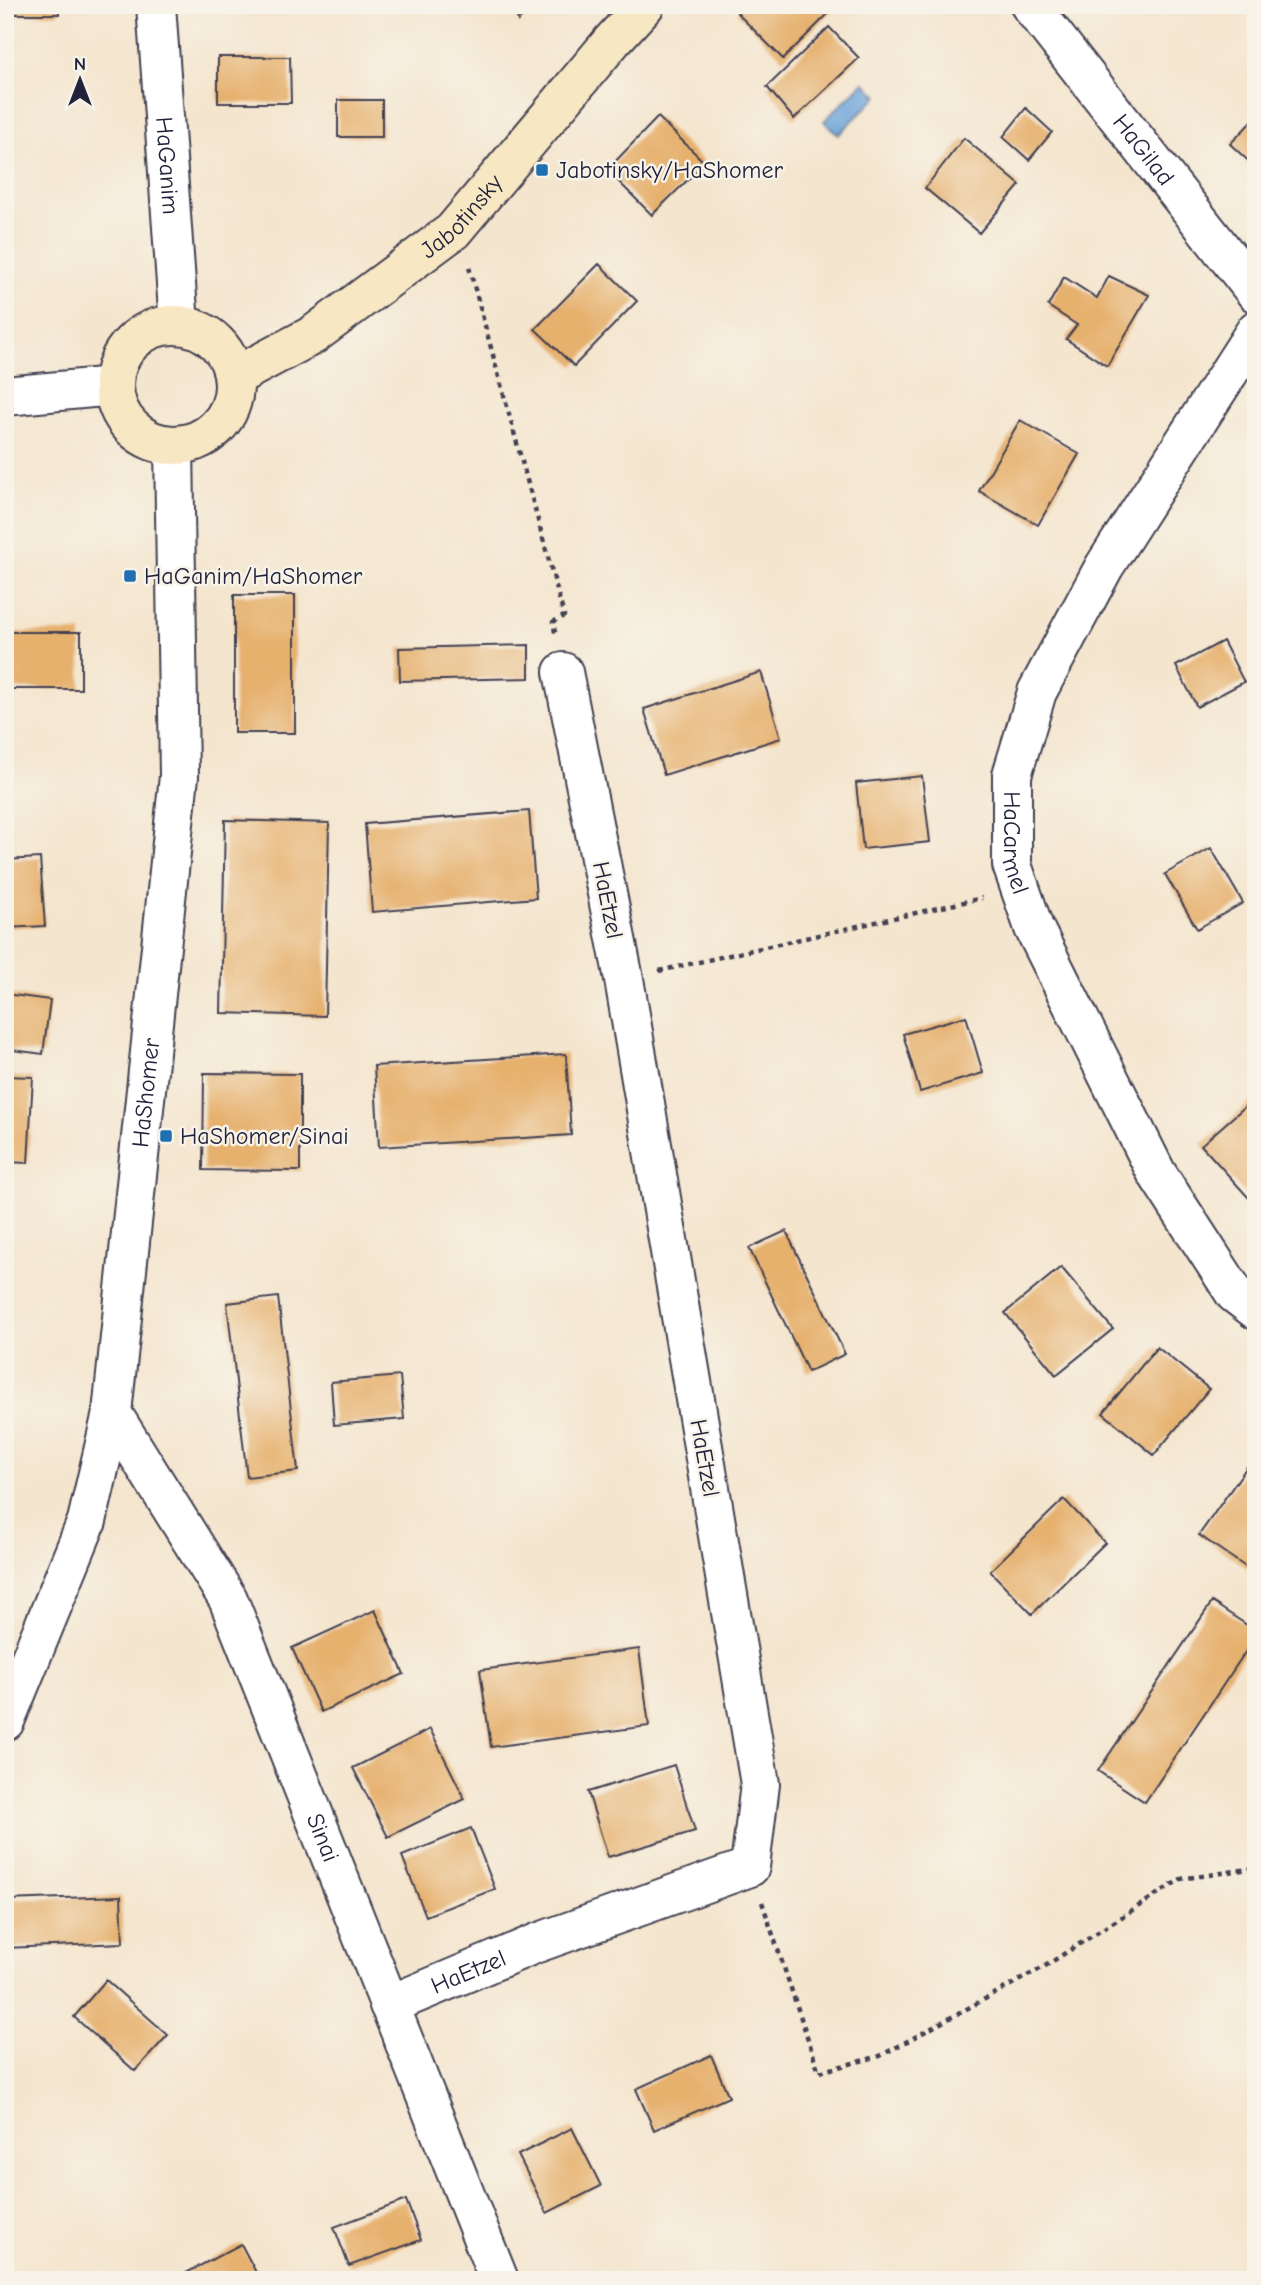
<svg xmlns="http://www.w3.org/2000/svg" width="1261" height="2285" viewBox="0 0 1261 2285" font-family="'Comic Neue',sans-serif">
  <rect width="100%" height="100%" fill="#f7f3e8"/>
  <filter id="ink" filterUnits="userSpaceOnUse"><feTurbulence type="fractalNoise" baseFrequency=".0143" numOctaves="2"/><feDisplacementMap in="SourceGraphic" scale="14" xChannelSelector="R" yChannelSelector="G"/><feConvolveMatrix kernelMatrix="1 2 1 2 8 2 1 2 1" color-interpolation-filters="sRGB"/></filter>
  <filter id="wash" filterUnits="userSpaceOnUse"><feTurbulence type="fractalNoise" baseFrequency=".00686" numOctaves="4" result="noise"/><feDisplacementMap in="SourceGraphic" scale="28" xChannelSelector="R" yChannelSelector="G"/><feGaussianBlur stdDeviation="1.57" result="paint"/><feColorMatrix in="noise" values="0 0 0 0 0 0 0 0 0 0 0 0 0 0 0 0 0 1.4 0 .05"/><feComposite in="paint" operator="in"/></filter>
  <g filter="url(#wash)">
    <rect width="100%" height="100%" fill="#f4e5ce"/>
    <path fill="#6aa2d8" stroke="#46628a" stroke-width="2" d="M864 82 878 96 838 135 824 121Z"/>
    <g id="blocks">
      <path fill="#e6b06d" d="M5 5H59V14H5Z
        M515 5H537L518 21Z
        M745 5H837L783 59 737 13Z
        M829 27 859 58 794 119 767 87Z
        M218 57H290L291 103H218Z
        M338 100H382V137H338Z
        M1026 108 1052 132 1029 160 1003 137Z
        M658 117 705 163 652 215 607 170Z
        M1256 117V168L1230 144Z
        M964 138 1020 185 979 233 925 188Z
        M599 264 637 301 574 366 535 329Z
        M1109 276 1149 295 1107 366 1066 339 1077 325 1048 306 1064 277 1097 298Z
        M1020 420 1079 454 1038 525 979 491Z
        M234 595H295V733H234Z
        M5 632H81V689H5Z
        M1223 641 1244 682 1197 707 1176 666Z
        M529 645V678L400 681 399 648Z
        M761 672 781 738 664 775 644 709Z
        M922 776 930 842 863 849 856 783Z
        M529 811 536 898 372 912 365 824Z
        M225 820 329 823 325 1016 221 1013Z
        M1211 848 1243 903 1197 929 1165 874Z
        M40 858 45 926 5 928V860Z
        M5 994 50 1000 43 1054 5 1049Z
        M966 1016 983 1073 920 1092 903 1034Z
        M566 1054 571 1135 379 1147 374 1066Z
        M204 1073 300 1074V1171L203 1170Z
        M5 1076 33 1077 28 1163 5 1162Z
        M1256 1097V1206L1201 1145Z
        M786 1231 845 1354 808 1372 749 1248Z
        M1061 1267 1113 1329 1056 1375 1005 1313Z
        M278 1297 298 1471 247 1477 227 1303Z
        M1157 1347 1209 1389 1154 1455 1103 1413Z
        M400 1376 404 1419 334 1425 331 1382Z
        M1256 1454V1562L1250 1570 1199 1535Z
        M1064 1499 1105 1543 1032 1614 990 1571Z
        M1212 1602 1256 1631V1636L1145 1802 1098 1771Z
        M375 1610 404 1674 321 1712 292 1648Z
        M639 1649 649 1726 491 1747 480 1670Z
        M430 1729 465 1799 388 1837 353 1768Z
        M674 1765 695 1831 608 1857 588 1792Z
        M471 1828 495 1889 426 1916 402 1856Z
        M121 1896 123 1943 5 1948V1900Z
        M106 1980 168 2035 135 2071 74 2017Z
        M711 2055 729 2097 654 2130 636 2089Z
        M572 2128 601 2186 547 2213 518 2155Z
        M406 2200 421 2240 349 2266 334 2227Z
        M241 2244 260 2280H173Z"/>
    </g>
  </g>
  <g filter="url(#ink)">
    <use href="#blocks" fill-opacity="0" stroke="#423f51" stroke-width="2"/>
    <g fill="none" stroke-linecap="round" stroke-linejoin="round">
      <g stroke="#423f51" stroke-width="42">
        <g id="street">
          <path id="s1" d="M156 5 179 325"/>
          <path id="s2" d="M1030 5 1256 293"/>
          <path id="s3" d="M1256 330 1104 567 1037 692 1012 775V865L1034 928 1156 1172 1235 1294 1256 1310"/>
          <path d="M5 396 114 386"/>
          <path id="s4" d="M112 1413 228 1599 499 2280"/>
          <path id="s5" d="M5 1721 87 1521 112 1413 179 776 174 445"/>
          <path id="s6" d="M389 2005 537 1943 750 1867 760 1784 624 979 563 672"/>
        </g>
      </g>
      <g stroke="#423f51" stroke-width="42">
        <g id="secondary">
          <circle cx="174" cy="385" r="60"/>
          <path id="s7" d="M234 377 313 335 453 231 612 41 645 5"/>
        </g>
      </g>
      <path stroke="#423f51" stroke-width="4.5" stroke-dasharray="5 5" stroke-linecap="butt" d="M469 267 564 616 553 622 556 637
        M659 971 982 898
        M762 1902 819 2072 880 2056 1042 1968 1181 1879 1256 1868"/>
      <use href="#street" stroke="#fff" stroke-width="38"/>
      <use href="#secondary" stroke="#f8e7c3" stroke-width="38"/>
    </g>
  </g>
  <g fill="#1f6fb2" stroke="#f7f3e8" stroke-width="2.5">
    <rect x="535" y="163" width="14" height="14" rx="3.5"/>
    <rect x="123" y="569" width="14" height="14" rx="3.5"/>
    <rect x="159" y="1129" width="14" height="14" rx="3.5"/>
  </g>
  <g text-anchor="middle" dominant-baseline="central" stroke-width="5" stroke-linejoin="round" paint-order="stroke">
    <g font-size="24" fill="#22223b" stroke="#f7f3e8">
      <text stroke="none"><textPath href="#s2" startOffset="184">HaGilad</textPath></text>
      <text stroke="none"><textPath href="#s1" startOffset="161">HaGanim</textPath></text>
      <text stroke="none"><textPath href="#s7" startOffset="280">Jabotinsky</textPath></text>
      <text stroke="none"><textPath href="#s3" startOffset="578">HaCarmel</textPath></text>
      <text transform="translate(608 900) rotate(79)">HaEtzel</text>
      <text stroke="none"><textPath href="#s5" startOffset="649">HaShomer</textPath></text>
      <text transform="translate(705 1458) rotate(80)">HaEtzel</text>
      <text stroke="none"><textPath href="#s4" startOffset="476">Sinai</textPath></text>
      <text stroke="none"><textPath href="#s6" startOffset="86">HaEtzel</textPath></text>
    </g>
    <g font-size="24" fill="#22223b" stroke="#f7f3e8" text-anchor="start">
      <text x="556" y="170">Jabotinsky/HaShomer</text>
      <text x="144" y="576">HaGanim/HaShomer</text>
      <text x="180" y="1136">HaShomer/Sinai</text>
    </g>
  </g>
  <rect width="1261" height="2285" fill="none" stroke="#f7f3e8" stroke-width="28"/>
  <g transform="translate(80 80)" stroke="#f7f3e8" stroke-width="5" paint-order="stroke">
  <path d="M0-5L12 26L0 18L-12 26Z" fill="#22223b"/>
  <text y="-10" font-size="19" font-weight="bold" text-anchor="middle" fill="#22223b">N</text>
  </g>
</svg>
